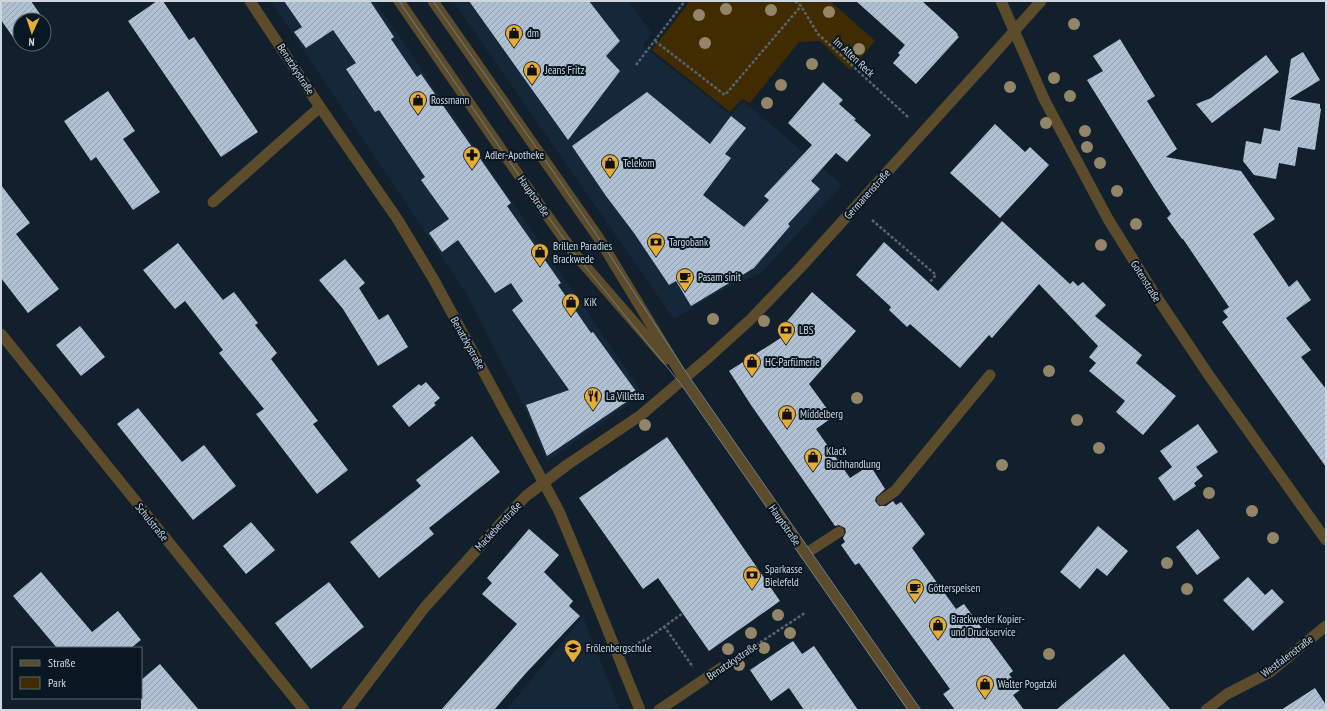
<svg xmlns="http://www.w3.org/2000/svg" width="1327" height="711" viewBox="0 0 1327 711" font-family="'PT Sans Narrow',sans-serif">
  <defs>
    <pattern id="building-hatch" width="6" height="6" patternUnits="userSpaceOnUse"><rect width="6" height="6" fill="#afc1d3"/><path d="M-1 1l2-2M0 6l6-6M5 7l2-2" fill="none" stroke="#93a1af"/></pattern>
  </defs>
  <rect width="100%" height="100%" fill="#12202d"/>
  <path fill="#15283a" d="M271 1H375L643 394 547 462 523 404 466 293Z
    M453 1H628L651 32 643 46 731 115 743 101 842 185 761 273 722 290 674 319Z
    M583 617 620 710H506Z"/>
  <path fill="#402c00" d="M690 1H830L875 41 850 70 820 41 799 42 750 103 742 99 730 112 652 50Z"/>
  <path fill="url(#building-hatch)" d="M1 1H31L44 20H20V47L1 20Z
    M157 1H163L189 40 194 37 258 132 221 157 128 21Z
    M284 1H370L394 37 391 39 417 77 421 74 511 203 507 206 561 283 558 285 591 333 593 332 638 394 547 456 526 405 569 390 512 310 523 301 511 283 495 293 458 240 442 252 429 233 449 219 421 180 425 177 379 110 375 112 346 69 356 63 333 30 306 48 294 32 302 27Z
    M469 1H589L620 41 606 56 620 71 568 140Z
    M856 1H922L958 34 957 35 959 37 916 84 893 63 900 55 898 53 905 45Z
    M1120 39 1155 96 1147 101 1177 149 1166 157 1241 171 1275 219 1253 234 1289 287 1297 280 1311 300 1286 318 1311 350 1301 357 1326 389V467L1222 322 1228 317 1223 311 1229 307 1183 239H1182L1167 218 1171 214 1154 188 1087 80 1103 71 1093 56Z
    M1303 52 1320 80 1289 99 1320 104V108L1321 109 1315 150 1298 147 1295 166 1279 163 1276 179 1254 175 1243 161 1246 141 1261 144 1264 128 1280 131 1291 59Z
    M1266 55 1279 72 1212 123 1196 104 1211 98Z
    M823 82 843 100 839 104 856 119 854 120 871 135 847 162 836 153 811 181 820 189 788 224 790 226 754 268 691 306 676 281 669 285 634 233 606 196 572 146 647 92 710 144 731 116 746 128 725 154 731 158 703 195 744 227 769 200 764 196 812 145 788 123Z
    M108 91 135 131 123 139 160 192 133 210 96 157 91 161 64 121Z
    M995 124 1025 152 1030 147 1049 165 1000 218 950 173Z
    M1 185 30 223 16 234 59 289 28 313 1 278Z
    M1002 221 1070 284 1073 281 1078 286 1083 282 1106 305 1095 316 1142 355 1136 363 1176 396 1143 435 1116 412 1125 401 1089 371 1096 363 1089 357 1098 346 1039 284 992 338 989 335 960 368 910 324 907 327 889 310 891 307 856 275 884 242 938 291Z
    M178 243 223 300 234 292 258 323 255 325 277 353 271 359 318 421 313 424 348 470 317 494 256 414 264 409 219 353 223 350 185 301 175 309 143 270Z
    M345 259 365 283 359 288 379 320 388 314 408 347 378 366 343 309 319 280Z
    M812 292 856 331 809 384 833 417 816 429 850 478 870 465 885 489 876 497 875 501 879 506H886L893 501 896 505 901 502 925 534 912 548 956 609 964 604 1013 671 1009 674 1020 690 1013 695 1024 710H955L943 694 950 689 859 563 855 565 841 545 845 542 843 538 846 532 845 528 839 525 835 526 751 405 729 371 790 332 783 326Z
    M80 326 105 357 81 376 56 345Z
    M426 382 440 398 434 403 436 405 409 427 392 406 419 384 421 386Z
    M138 408 182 462 204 445 236 486 193 520 117 424Z
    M1198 424 1218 452 1196 467 1203 476 1194 483 1196 486 1174 501 1158 478 1172 467 1160 451Z
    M472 436 500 472 429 528 434 534 379 578 350 542 421 486 416 480Z
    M667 437 780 601 709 651 658 578 643 589 579 498Z
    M251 522 275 550 246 574 223 546Z
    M1098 526 1128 551 1107 576 1097 568 1080 589 1060 572Z
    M529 529 559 555 544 572 573 601 569 606 580 616 526 673 494 710H441L517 624 482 594 492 583 487 578Z
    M1198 529 1220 558 1197 575 1176 547Z
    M41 572 92 632 118 611 141 640 131 648H57L13 596Z
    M1248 577 1265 595 1272 589 1284 602 1253 631 1223 600Z
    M329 582 364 627 311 669 275 623Z
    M793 641 802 654 814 646 858 710H804L789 688 771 701 750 670Z
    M1124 654 1171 710H1056Z
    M160 664 199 710H141V680Z
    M1315 688 1326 705V710H1281Z"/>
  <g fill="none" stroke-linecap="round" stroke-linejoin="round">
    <path stroke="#586470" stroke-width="2.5" stroke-dasharray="3 2" stroke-linecap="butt" d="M795 1 801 6 818 34 909 118
      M655 41 725 95 801 6
      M636 65 685 1
      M872 220 936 275 929 283
      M664 626 693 667
      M633 645 647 639 683 613
      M735 659 805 613"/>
    <path stroke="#5d4c2b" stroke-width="11" d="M213 202 320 107
      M882 500 895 491 990 375
      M805 554 839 532"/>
    <path stroke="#5d4c2b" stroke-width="11" d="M250 1 320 107 398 220 434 280 559 511 579 559 640 710
      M1001 1 1045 101 1108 219 1152 290 1208 374 1326 540
      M1 334 304 710
      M347 710 425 607 510 513 526 496 567 465 641 415 708 358 751 319 801 267 984 65 1041 1
      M659 710 721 668
      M1206 710 1227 694 1270 672 1326 626"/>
    <path stroke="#5d4c2b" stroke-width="11" d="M399 1 527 187 574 253 666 359
      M433 1 598 237 684 379 914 710"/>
    <path stroke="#737e89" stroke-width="1" d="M399 1 527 187 574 253 680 383 908 710
      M433 1 550 167 598 237 688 375 921 710"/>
  </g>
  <g fill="#928568">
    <circle cx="726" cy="9" r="6"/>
    <circle cx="771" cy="10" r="6"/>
    <circle cx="829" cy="12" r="6"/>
    <circle cx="699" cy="15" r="6"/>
    <circle cx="1074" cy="24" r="6"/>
    <circle cx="705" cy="43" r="6"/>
    <circle cx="859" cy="49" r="6"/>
    <circle cx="812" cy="64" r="6"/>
    <circle cx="1054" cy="78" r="6"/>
    <circle cx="781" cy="85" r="6"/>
    <circle cx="1010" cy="87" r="6"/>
    <circle cx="1070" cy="96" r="6"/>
    <circle cx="767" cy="103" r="6"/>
    <circle cx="1046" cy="123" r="6"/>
    <circle cx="1085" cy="131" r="6"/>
    <circle cx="1087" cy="147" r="6"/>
    <circle cx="1100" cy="163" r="6"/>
    <circle cx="1117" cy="191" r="6"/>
    <circle cx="1136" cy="224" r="6"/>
    <circle cx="1101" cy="245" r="6"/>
    <circle cx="713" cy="319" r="6"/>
    <circle cx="764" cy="321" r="6"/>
    <circle cx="1049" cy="371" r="6"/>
    <circle cx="857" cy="398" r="6"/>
    <circle cx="1077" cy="420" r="6"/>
    <circle cx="645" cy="425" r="6"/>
    <circle cx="1099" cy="448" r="6"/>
    <circle cx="1002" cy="465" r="6"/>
    <circle cx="1209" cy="493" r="6"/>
    <circle cx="1252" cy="511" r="6"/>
    <circle cx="1273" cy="538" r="6"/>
    <circle cx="1167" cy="563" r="6"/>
    <circle cx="1187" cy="589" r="6"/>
    <circle cx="778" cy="615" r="6"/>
    <circle cx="751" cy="633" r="6"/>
    <circle cx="790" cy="633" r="6"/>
    <circle cx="764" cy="648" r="6"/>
    <circle cx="728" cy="649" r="6"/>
    <circle cx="1049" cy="654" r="6"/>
    <circle cx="739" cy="665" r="6"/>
  </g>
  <defs>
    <g id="shop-pin" transform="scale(0.9)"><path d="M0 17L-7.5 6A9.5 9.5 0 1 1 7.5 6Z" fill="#e5ad36" stroke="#091723"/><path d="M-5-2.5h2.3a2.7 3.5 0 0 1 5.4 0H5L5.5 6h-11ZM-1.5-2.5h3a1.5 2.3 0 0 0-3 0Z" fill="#111"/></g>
    <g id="pharmacy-pin" transform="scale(0.9)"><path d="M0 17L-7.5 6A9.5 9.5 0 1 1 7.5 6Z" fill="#e5ad36" stroke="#091723"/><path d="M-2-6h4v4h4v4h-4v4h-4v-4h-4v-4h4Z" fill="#111"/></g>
    <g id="bank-pin" transform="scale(0.9)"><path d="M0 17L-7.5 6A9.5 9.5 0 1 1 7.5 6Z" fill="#e5ad36" stroke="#091723"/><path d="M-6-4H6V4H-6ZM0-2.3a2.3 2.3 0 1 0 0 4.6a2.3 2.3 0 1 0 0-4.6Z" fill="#111"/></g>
    <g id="cafe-pin" transform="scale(0.9)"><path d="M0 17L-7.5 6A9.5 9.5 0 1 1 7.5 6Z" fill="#e5ad36" stroke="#091723"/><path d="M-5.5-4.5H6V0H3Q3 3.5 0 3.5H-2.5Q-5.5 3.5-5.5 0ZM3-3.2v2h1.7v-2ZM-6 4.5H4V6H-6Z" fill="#111"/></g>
    <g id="restaurant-pin" transform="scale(0.9)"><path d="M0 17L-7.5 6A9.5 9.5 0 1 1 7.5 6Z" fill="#e5ad36" stroke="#091723"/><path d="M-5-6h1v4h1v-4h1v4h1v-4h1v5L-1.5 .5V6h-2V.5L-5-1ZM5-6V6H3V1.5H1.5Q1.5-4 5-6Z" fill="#111"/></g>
    <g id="school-pin" transform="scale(0.9)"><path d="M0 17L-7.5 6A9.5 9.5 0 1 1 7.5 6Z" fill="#e5ad36" stroke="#091723"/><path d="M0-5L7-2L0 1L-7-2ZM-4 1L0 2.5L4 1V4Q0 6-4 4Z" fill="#111"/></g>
  </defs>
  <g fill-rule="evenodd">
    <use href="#shop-pin" x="514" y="33"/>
    <use href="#shop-pin" x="532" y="70"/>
    <use href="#shop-pin" x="418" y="100"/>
    <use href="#pharmacy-pin" x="472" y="155"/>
    <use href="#shop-pin" x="610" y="163"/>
    <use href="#bank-pin" x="656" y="242"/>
    <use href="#shop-pin" x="540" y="252"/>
    <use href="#cafe-pin" x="685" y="277"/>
    <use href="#shop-pin" x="571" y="302"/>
    <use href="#bank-pin" x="786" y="330"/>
    <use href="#shop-pin" x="752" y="362"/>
    <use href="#restaurant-pin" x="593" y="396"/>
    <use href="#shop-pin" x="787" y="414"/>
    <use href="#shop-pin" x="813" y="457"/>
    <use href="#bank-pin" x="752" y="575"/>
    <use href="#cafe-pin" x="915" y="588"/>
    <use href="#shop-pin" x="938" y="625"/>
    <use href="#school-pin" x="573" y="648"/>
    <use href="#shop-pin" x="985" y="684"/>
  </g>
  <g text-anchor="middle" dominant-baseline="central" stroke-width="4" stroke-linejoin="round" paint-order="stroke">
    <g font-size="11" fill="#ced7e0" stroke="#091723" text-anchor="start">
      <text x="527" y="33">dm</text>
      <text x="545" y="70">Jeans Fritz</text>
      <text x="431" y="100">Rossmann</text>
      <text x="485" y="155">Adler-Apotheke</text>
      <text x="623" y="163">Telekom</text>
      <text x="669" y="242">Targobank</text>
      <text x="553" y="246">Brillen Paradies<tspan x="553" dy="13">Brackwede</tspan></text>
      <text x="698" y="277">Pasam sinit</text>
      <text x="584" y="302">KiK</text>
      <text x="799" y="330">LBS</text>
      <text x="765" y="362">HC-Parfümerie</text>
      <text x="606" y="396">La Villetta</text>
      <text x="800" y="414">Middelberg</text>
      <text x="826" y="451">Klack<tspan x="826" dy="13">Buchhandlung</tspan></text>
      <text x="765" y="569">Sparkasse<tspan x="765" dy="13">Bielefeld</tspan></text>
      <text x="928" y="588">Götterspeisen</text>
      <text x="951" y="619">Brackweder Kopier-<tspan x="951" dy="13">und Druckservice</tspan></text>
      <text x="586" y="648">Frölenbergschule</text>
      <text x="998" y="684">Walter Pogatzki</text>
    </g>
    <g font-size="11" fill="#ced7e0" stroke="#091723">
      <text transform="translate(854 57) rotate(43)">Im Alten Reck</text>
      <text transform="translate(296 69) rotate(57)">Benatzkystraße</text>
      <text transform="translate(867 194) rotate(-48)">Germanenstraße</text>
      <text transform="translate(534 196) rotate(55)">Hauptstraße</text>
      <text transform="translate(1146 281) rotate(58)">Gotenstraße</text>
      <text transform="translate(468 343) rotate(61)">Benatzkystraße</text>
      <text transform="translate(152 522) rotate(51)">Schulstraße</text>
      <text transform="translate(785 525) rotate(55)">Hauptstraße</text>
      <text transform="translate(498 526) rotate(-47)">Mackebenstraße</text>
      <text transform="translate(1287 656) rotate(-37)">Westfalenstraße</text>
      <text transform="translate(732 661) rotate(-34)">Benatzkystraße</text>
    </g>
  </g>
  <rect width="1327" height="711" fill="none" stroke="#ced7e0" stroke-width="4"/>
  <rect x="12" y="647" width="130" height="52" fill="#091723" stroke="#58646f"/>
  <rect x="20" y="660" width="20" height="6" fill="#5d4c2b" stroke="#58646f"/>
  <text x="48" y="667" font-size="12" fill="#ced7e0">Straße</text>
  <rect x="20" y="677" width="20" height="12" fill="#402c00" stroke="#58646f"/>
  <text x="48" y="687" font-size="12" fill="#ced7e0">Park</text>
  <g transform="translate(32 32) rotate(183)"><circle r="19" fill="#091723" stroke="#58646f"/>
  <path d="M0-3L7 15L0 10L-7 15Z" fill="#e5ad36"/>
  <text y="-6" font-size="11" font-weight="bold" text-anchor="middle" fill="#ced7e0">N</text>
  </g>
</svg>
